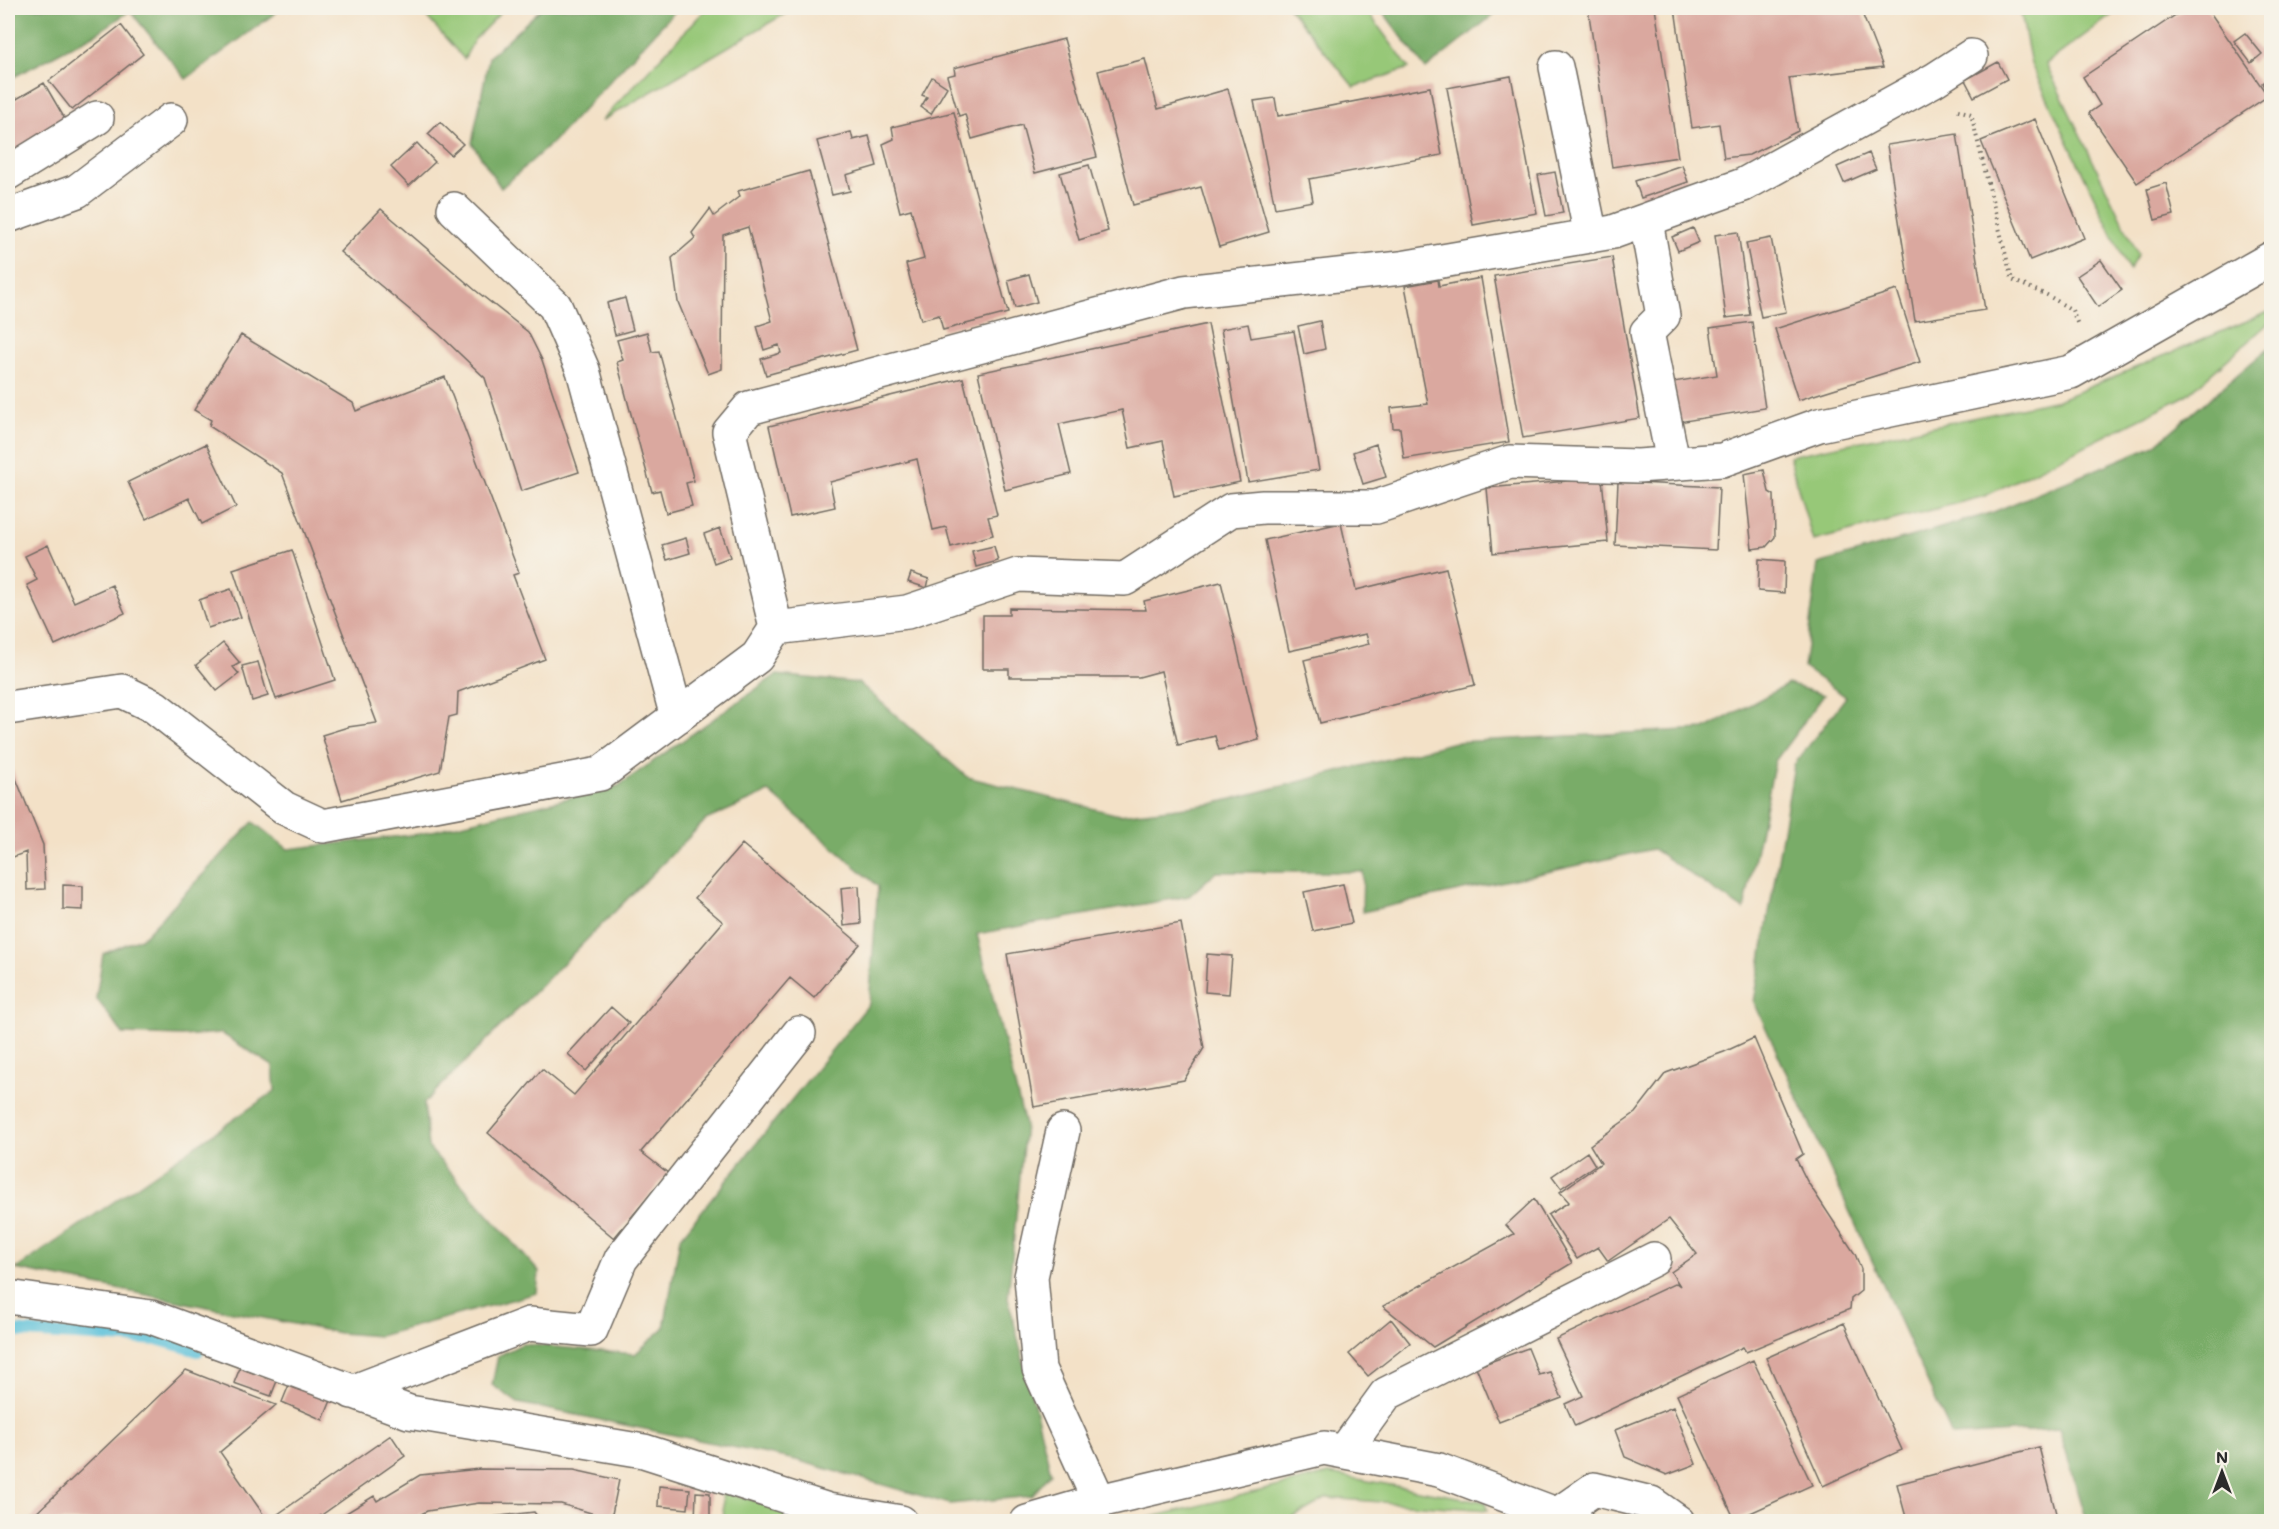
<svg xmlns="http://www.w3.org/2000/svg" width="2279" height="1529" viewBox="0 0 2279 1529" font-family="Mali,sans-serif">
  <rect width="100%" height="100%" fill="#f7f3e8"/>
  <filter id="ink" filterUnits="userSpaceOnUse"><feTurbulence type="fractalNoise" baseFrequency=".0167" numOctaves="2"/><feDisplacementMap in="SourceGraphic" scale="12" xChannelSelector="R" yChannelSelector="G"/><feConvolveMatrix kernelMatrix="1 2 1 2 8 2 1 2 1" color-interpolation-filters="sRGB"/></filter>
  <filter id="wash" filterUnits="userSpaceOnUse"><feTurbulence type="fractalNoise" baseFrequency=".008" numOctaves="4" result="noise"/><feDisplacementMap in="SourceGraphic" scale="24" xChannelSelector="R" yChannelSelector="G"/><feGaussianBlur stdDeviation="1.35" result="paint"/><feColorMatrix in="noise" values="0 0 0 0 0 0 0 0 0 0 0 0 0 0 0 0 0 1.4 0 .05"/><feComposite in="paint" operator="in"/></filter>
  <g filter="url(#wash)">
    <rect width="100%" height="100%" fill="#f3e1c7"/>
    <path fill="#97c878" stroke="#617a52" stroke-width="1.5" d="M419 8H505L475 39 464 59Z
      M707 8H795L601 121Z
      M1289 8H1365L1409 68 1354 87Z
      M2020 8H2121L2046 64 2138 254 2129 270 2031 64Z
      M2271 311V321L2187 395 1985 496 1813 541 1789 456 2058 400Z
      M1329 1474 1486 1502 1488 1510 1327 1498 1287 1521 1132 1522Z
      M722 1492 833 1521H733L724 1518Z"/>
    <path fill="#79ac68" stroke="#526c4a" stroke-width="1.5" d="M8 8H282L186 79 130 11 97 33 8 80Z
      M542 8H678L552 143 501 188 472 143 489 57Z
      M1380 8H1502L1426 69Z
      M2271 346V1521H2087L2059 1429 1952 1436 1754 1002 1794 765 1846 697 1804 668 1818 564 1991 513 2155 445Z
      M776 675 859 683 967 777 1119 815 1212 804 1455 742 1705 729 1788 684 1824 695 1775 761 1744 910 1653 849 1362 912 1363 872H1216L1189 896 977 934 1025 1125 1008 1298 1051 1473 1032 1496 950 1504 796 1460 518 1403 492 1385 498 1356 522 1344 635 1354 664 1328 680 1238 869 1004 878 886 769 792 706 820 424 1103 428 1147 539 1272 537 1293 379 1336 339 1333 16 1269 275 1091 273 1066 221 1033 182 1036 123 1034 96 998 103 954 143 937 253 822 288 849 420 834 618 786Z"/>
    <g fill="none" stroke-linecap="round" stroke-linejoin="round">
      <path stroke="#5cc1da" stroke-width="12" d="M8 1331 160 1340 198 1351"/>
    </g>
    <g id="blocks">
      <path fill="#daa89f" d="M1588 8H1655L1678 157 1612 167Z
        M1675 8H1860L1883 67 1789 78 1798 131 1749 155 1724 158 1719 124 1692 128Z
        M2186 8H2207L2268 96 2137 183 2089 113 2100 105 2083 77Z
        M121 25 143 54 72 110 49 81Z
        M2245 33 2262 54 2251 63 2234 41Z
        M1064 39 1097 157 1035 173 1022 125 972 139 965 114 959 116 947 76 955 74 954 68Z
        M1145 59 1158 109 1228 89 1269 232 1219 247 1201 187 1133 205 1098 71Z
        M1998 62 2007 79 1974 97 1965 80Z
        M1511 76 1537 213 1473 225 1447 88Z
        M2271 76V98L2262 83Z
        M932 77 947 87 931 114 921 107 927 97 922 95Z
        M44 83 69 126 8 161V104Z
        M1430 87 1442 155 1309 179 1313 201 1275 208 1254 101 1275 98 1278 116Z
        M954 112 1008 313 943 330 939 315 921 320 906 264 924 259 911 209 900 212 883 144 894 139 892 127Z
        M2035 119 2084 238 2030 260 1981 141Z
        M440 122 463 144 451 155 428 134Z
        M851 132 853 140 869 136 877 166 846 175 850 191 832 195 817 141Z
        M1957 134 1985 310 1915 321 1887 145Z
        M417 143 435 162 409 186 391 167Z
        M1869 153 1876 169 1844 183 1837 167Z
        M1089 165 1108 231 1079 240 1060 173Z
        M1682 165 1688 182 1641 198 1635 181Z
        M809 171 857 350 766 375 761 359 781 353 779 345 764 350 757 326 772 321 748 227 723 235 722 369 708 374 678 302 672 258 695 238 692 233 710 209 714 216 740 196 738 191Z
        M1555 172 1563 213 1546 216 1538 175Z
        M2166 183 2174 215 2155 220 2147 189Z
        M381 209 475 290 528 332 542 360 579 472 521 491 485 378 439 334 340 252Z
        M1693 228 1699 242 1678 251 1672 237Z
        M1738 232 1750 315 1726 318 1715 235Z
        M1771 238 1786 312 1761 317 1746 243Z
        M1612 257 1640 418 1523 438 1494 276Z
        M2101 260 2122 290 2098 307 2077 276Z
        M1029 274 1037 302 1015 308 1008 280Z
        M1481 278 1509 442 1404 459 1400 428H1393L1391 408 1428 404 1405 286 1438 280 1439 286Z
        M1897 290 1920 362 1798 400 1775 329Z
        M625 298 633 330 615 335 607 303Z
        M1320 321 1325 349 1304 354 1298 326Z
        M1752 322 1765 408 1679 422 1673 382 1717 375 1710 328Z
        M1208 324 1240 482 1174 496 1163 441 1130 448 1122 410 1059 424 1071 474 1005 490 978 373Z
        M1248 324 1251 338 1294 331 1319 470 1248 482 1221 329Z
        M647 332 652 352 659 351 694 481 686 483 692 506 666 513 660 490 652 492 617 362 623 360 617 340Z
        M241 335 353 403 356 411 445 377 519 573 513 575 545 659 458 692 457 715 449 717 440 771 342 800 322 735 348 727 377 723 282 473 209 426 211 420 194 410Z
        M963 378 997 515 988 517 993 535 951 547 946 527 933 530 917 459 830 482 835 507 790 517 769 426Z
        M206 444 236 507 202 524 189 498 146 519 128 482Z
        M1376 444 1386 477 1363 484 1353 452Z
        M1764 470 1769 492 1774 495 1775 537 1766 547 1752 549 1744 474Z
        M1602 478 1608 542 1493 553 1487 488Z
        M1618 482 1719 487 1716 550 1615 545Z
        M1341 523 1356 590 1446 568 1475 685 1320 723 1304 660 1369 644 1366 634 1289 651 1265 540Z
        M720 528 730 557 714 563 704 534Z
        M686 538 690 553 667 560 662 545Z
        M48 545 74 602 112 585 125 613 55 645 27 585 37 580 25 556Z
        M994 546 998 561 976 567 972 551Z
        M292 550 335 680 276 699 233 569Z
        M1759 559 1785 561 1784 593 1758 591Z
        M911 573 929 579 927 588 908 582Z
        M1221 582 1259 740 1219 750 1215 736 1178 745 1161 671 1139 677H1009V669H983V615H1009V608L1146 610 1144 601Z
        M231 589 241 617 208 628 199 600Z
        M223 643 240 663 233 667 239 674 217 691 196 665Z
        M258 662 268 696 252 701 242 666Z
        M8 759 43 845 45 889 27 890 26 852 8 859Z
        M742 844 860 944 814 998 790 978 641 1152 668 1173 614 1238 488 1133 542 1069 574 1095 723 922 695 898Z
        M1343 884 1352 923 1313 931 1304 892Z
        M63 885 83 886V910L63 909Z
        M859 886 861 924 844 926 841 888Z
        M1181 923 1204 1048 1184 1080 1034 1107 1007 954Z
        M1207 954 1232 956 1229 994 1205 992Z
        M611 1007 629 1023 586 1071 568 1054Z
        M1754 1038 1803 1154 1796 1159 1807 1181 1855 1254 1861 1269V1291L1851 1299 1850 1309 1746 1352 1743 1347 1575 1426 1565 1404 1583 1396 1556 1339 1676 1283 1680 1286 1671 1272 1697 1254 1669 1219 1608 1261 1598 1247 1577 1259 1548 1215 1569 1202 1560 1192 1601 1163 1590 1145 1635 1113 1666 1073 1724 1052Z
        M1587 1152 1595 1165 1561 1188 1552 1176Z
        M1534 1199 1572 1263 1433 1347 1383 1306 1514 1234 1506 1225Z
        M1391 1319 1410 1343 1368 1376 1349 1354Z
        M1844 1323 1902 1450 1823 1486 1766 1358Z
        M1528 1348 1539 1375 1550 1372 1562 1398 1499 1422 1476 1367Z
        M1753 1360 1812 1485 1735 1520 1677 1395Z
        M240 1368 277 1381 271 1396 234 1383Z
        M186 1370 276 1405 220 1452 268 1521 391 1435 405 1456 313 1521H28Z
        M291 1380 332 1398 323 1420 282 1402Z
        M1673 1407 1696 1464 1667 1475 1625 1457 1615 1430Z
        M2039 1447 2058 1521H1907L1897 1484Z
        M480 1469 574 1470 619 1480 611 1519 561 1504 479 1503 427 1511 408 1521H333L374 1496 377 1501 420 1475Z
        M659 1486 690 1489 688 1509 658 1506Z
        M696 1492 710 1493V1521H695Z
        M534 1512 541 1521H484L482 1518Z"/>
    </g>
  </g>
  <g filter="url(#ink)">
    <use href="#blocks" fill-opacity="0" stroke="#716b62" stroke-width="1.5"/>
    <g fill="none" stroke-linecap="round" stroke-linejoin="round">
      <g stroke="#716b62" stroke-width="36">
        <path id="minor" d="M1556 67 1591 236
          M8 173 97 118
          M454 209 555 306 583 370 677 717
          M8 216 77 191 171 120
          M1646 221 1663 316 1647 332 1673 462
          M776 628 729 432 749 408 1184 292 1401 268 1613 232 1743 185 1934 80 1971 56
          M8 708 122 691 155 707 284 808 323 826 600 774 757 657 776 628 907 612 1018 575 1125 579 1231 510 1263 507H1376L1510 462 1638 466 1722 460 1819 425 2071 372 2272 258
          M1063 1131 1031 1277 1039 1369 1099 1501
          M8 1297 151 1317 409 1412 644 1451 828 1510 901 1522
          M352 1392 529 1324 591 1330 621 1259 799 1033
          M1344 1452 1386 1394 1654 1259
          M1558 1514 1594 1489 1651 1503 1678 1522
          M1027 1522 1099 1501 1324 1448 1439 1470 1577 1522"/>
      </g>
      <path stroke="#716b62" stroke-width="4" stroke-dasharray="1.5 4.5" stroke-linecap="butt" d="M1958 110 1971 114 2012 280 2047 295 2072 310 2078 325"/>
      <use href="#minor" stroke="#fff" stroke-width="33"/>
    </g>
  </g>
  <rect width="2279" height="1529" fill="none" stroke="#f7f3e8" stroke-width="30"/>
  <g transform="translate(2222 1472)" stroke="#f7f3e8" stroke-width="4.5" paint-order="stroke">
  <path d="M0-4.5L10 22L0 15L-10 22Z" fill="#2b2b2b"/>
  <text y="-9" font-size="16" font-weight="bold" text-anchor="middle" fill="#2b2b2b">N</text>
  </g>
</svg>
